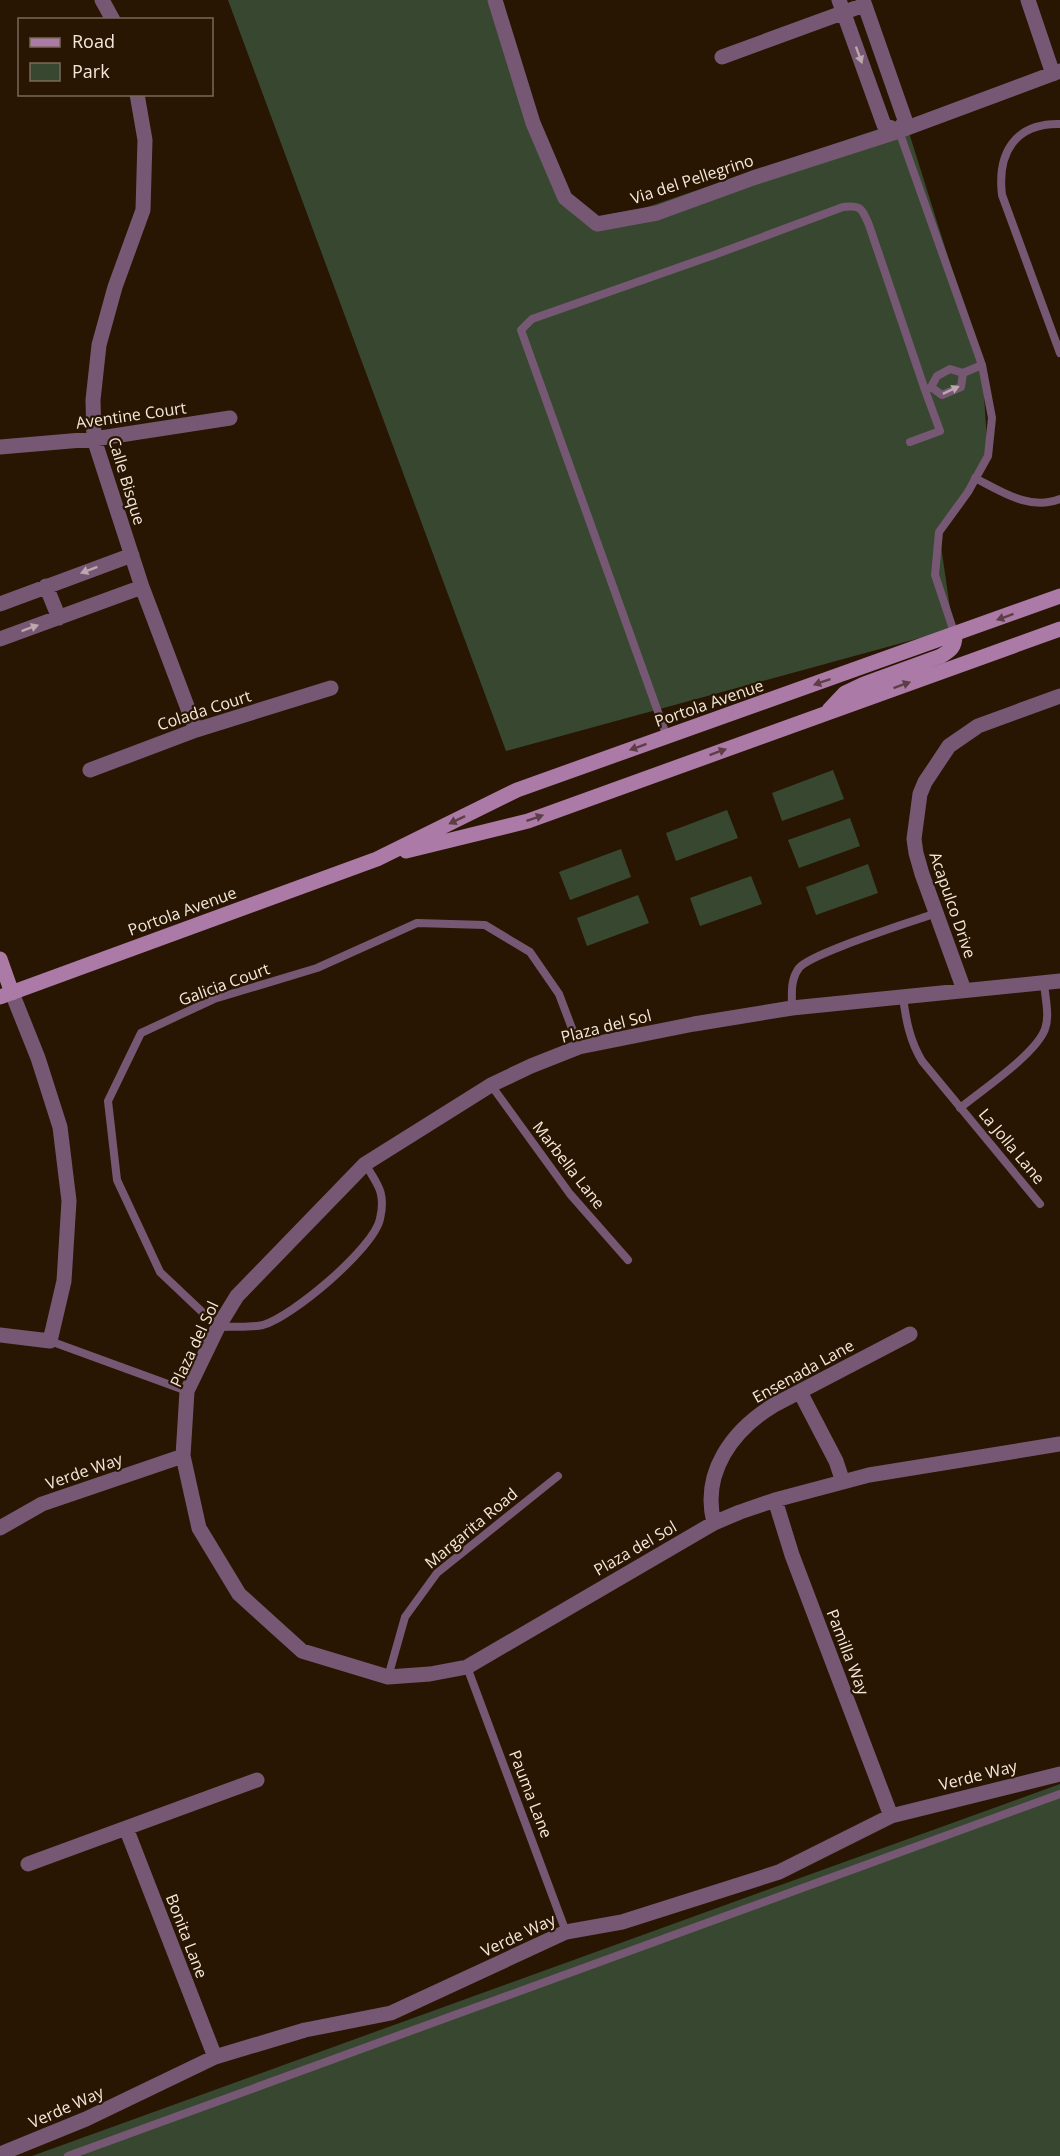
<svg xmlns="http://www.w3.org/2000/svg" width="1060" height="2156" viewBox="0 0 1060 2156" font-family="'Open Sans',sans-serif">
  <rect width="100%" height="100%" fill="#281602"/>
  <path fill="#384830" d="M228 0H494L565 198 597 224 905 120 982 365 988 456 939 532 953 629 506 751Z
    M833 770 844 799 782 821 772 793Z
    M727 810 738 838 676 861 666 833Z
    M850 818 860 846 799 868 788 840Z
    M621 849 631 877 570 900 559 872Z
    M868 864 878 893 816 915 806 887Z
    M751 876 762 904 700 926 690 898Z
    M638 895 649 923 587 946 577 918Z
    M1060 1784V2156H32Z"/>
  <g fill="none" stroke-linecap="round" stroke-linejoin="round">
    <path stroke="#775874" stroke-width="8" d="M1060 124C1015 123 997 153 1002 195L1060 353
      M899 131 982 365 992 418 988 456 968 492 939 532 935 575 955 635
      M963 373 961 387 942 395 931 387 937 376 950 369 963 373 982 365
      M910 442 940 431 925 390
      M975 478C1002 492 1030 511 1060 499
      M667 737 521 330 532 319 714 255 843 207C862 205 862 209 869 225L925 390 931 387
      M903 997C906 1021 910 1041 922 1061L1040 1204
      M792 1008C792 994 790 980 799 968 811 953 912 922 936 913
      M491 1085 570 1194 628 1260
      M960 1108C982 1090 1036 1054 1045 1029 1050 1016 1045 997 1044 983
      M365 1164C378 1185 386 1193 380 1219 374 1248 292 1317 263 1325 250 1328 232 1326 218 1327L160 1272 117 1180 108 1101 141 1033 214 999 317 968 417 923 485 925 530 952 559 994 579 1047
      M50 1341 187 1391
      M467 1667 566 1932
      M388 1677 405 1617 437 1573 558 1476
      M68 2156 1060 1794"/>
    <path stroke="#775874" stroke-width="15" d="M102 0 113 20
      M495 0 533 123 565 198 597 224 657 213 753 178 899 131 1060 71
      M839 0 884 125 899 131 905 120 863 0
      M1028 0 1053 74
      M722 57 864 5
      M137 94 145 140 143 210 115 287 99 345 93 400 94 439 142 587 196 730
      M0 447 94 439 230 418
      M46 586 59 618
      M0 604 132 555
      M0 639 142 587
      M90 770 196 730 331 688
      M1060 981 792 1008 694 1024 579 1047 531 1066 491 1085 365 1164 237 1296 218 1327 187 1391 183 1456 199 1528 239 1594 302 1651 388 1677 430 1674 467 1667 714 1523 740 1512 775 1500 869 1475 1060 1444
      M964 990 922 874 916 853 914 839 920 794 925 782 949 746 978 726 1060 696
      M0 1335 50 1341 64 1281 69 1201 60 1127 38 1058 12 993
      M800 1392 836 1461 843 1482
      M775 1500 792 1555 891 1816
      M714 1523C701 1472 733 1430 774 1405L910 1334
      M0 1528 42 1504 183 1456
      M126 1828 215 2057
      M28 1864 257 1780
      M0 2154 86 2119 215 2057 305 2030 391 2013 566 1932 622 1922 779 1872 891 1816 1060 1774"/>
    <path stroke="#ac7aa7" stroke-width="15" d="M829 710 845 693 864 684 941 656C951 650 955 647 955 635
      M406 851 528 821 1060 629
      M0 959 12 993
      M0 997 377 859 517 790 1060 596"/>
  </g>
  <defs><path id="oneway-solid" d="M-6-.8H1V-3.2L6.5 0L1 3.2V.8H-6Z" transform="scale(1.5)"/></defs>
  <g fill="#bca7ad">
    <use href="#oneway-solid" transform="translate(859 55) rotate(70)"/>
    <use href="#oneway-solid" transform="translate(951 390) rotate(-25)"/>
    <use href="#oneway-solid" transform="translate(89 570) rotate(159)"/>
    <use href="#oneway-solid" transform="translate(30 628) rotate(-20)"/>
  </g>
  <g fill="#5d3e44">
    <use href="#oneway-solid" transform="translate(1005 617) rotate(160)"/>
    <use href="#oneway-solid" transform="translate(822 682) rotate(161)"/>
    <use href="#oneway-solid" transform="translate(902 685) rotate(-20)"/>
    <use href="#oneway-solid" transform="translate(638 747) rotate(160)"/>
    <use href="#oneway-solid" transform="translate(718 752) rotate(-20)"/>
    <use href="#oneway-solid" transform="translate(535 818) rotate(-19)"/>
    <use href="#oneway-solid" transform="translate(457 820) rotate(154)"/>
  </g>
  <g text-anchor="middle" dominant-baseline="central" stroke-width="4.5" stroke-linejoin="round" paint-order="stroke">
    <g font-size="16" fill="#f5e8db" stroke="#281602">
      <text transform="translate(692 179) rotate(-18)">Via del Pellegrino</text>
      <text transform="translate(131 415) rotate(-8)">Aventine Court</text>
      <text transform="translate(127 481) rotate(73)">Calle Bisque</text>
      <text transform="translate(709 703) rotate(-19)">Portola Avenue</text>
      <text transform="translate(204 710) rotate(-18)">Colada Court</text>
      <text transform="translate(953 905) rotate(71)">Acapulco Drive</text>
      <text transform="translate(182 911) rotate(-20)">Portola Avenue</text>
      <text transform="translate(224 984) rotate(-20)">Galicia Court</text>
      <text transform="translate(606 1026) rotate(-14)">Plaza del Sol</text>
      <text transform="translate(1012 1146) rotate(50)">La Jolla Lane</text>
      <text transform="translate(569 1165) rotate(52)">Marbella Lane</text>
      <text transform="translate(194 1344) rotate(-65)">Plaza del Sol</text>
      <text transform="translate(803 1371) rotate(-29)">Ensenada Lane</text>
      <text transform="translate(84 1471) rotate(-19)">Verde Way</text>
      <text transform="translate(471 1528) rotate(-40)">Margarita Road</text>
      <text transform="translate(635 1548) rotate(-30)">Plaza del Sol</text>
      <text transform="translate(848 1652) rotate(69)">Pamilla Way</text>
      <text transform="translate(978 1775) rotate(-14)">Verde Way</text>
      <text transform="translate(531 1794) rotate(69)">Pauma Lane</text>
      <text transform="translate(518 1935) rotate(-25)">Verde Way</text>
      <text transform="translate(187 1936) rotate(69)">Bonita Lane</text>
      <text transform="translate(66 2107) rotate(-24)">Verde Way</text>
    </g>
  </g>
  <rect x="18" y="18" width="195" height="78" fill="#281602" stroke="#7a6a59" stroke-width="1.5"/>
  <rect x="30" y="38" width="30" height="9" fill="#ac7aa7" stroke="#7a6a59" stroke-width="1.5"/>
  <text x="72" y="48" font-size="18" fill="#f5e8db">Road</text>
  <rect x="30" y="63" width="30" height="18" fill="#384830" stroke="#7a6a59" stroke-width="1.5"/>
  <text x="72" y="78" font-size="18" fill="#f5e8db">Park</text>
</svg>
